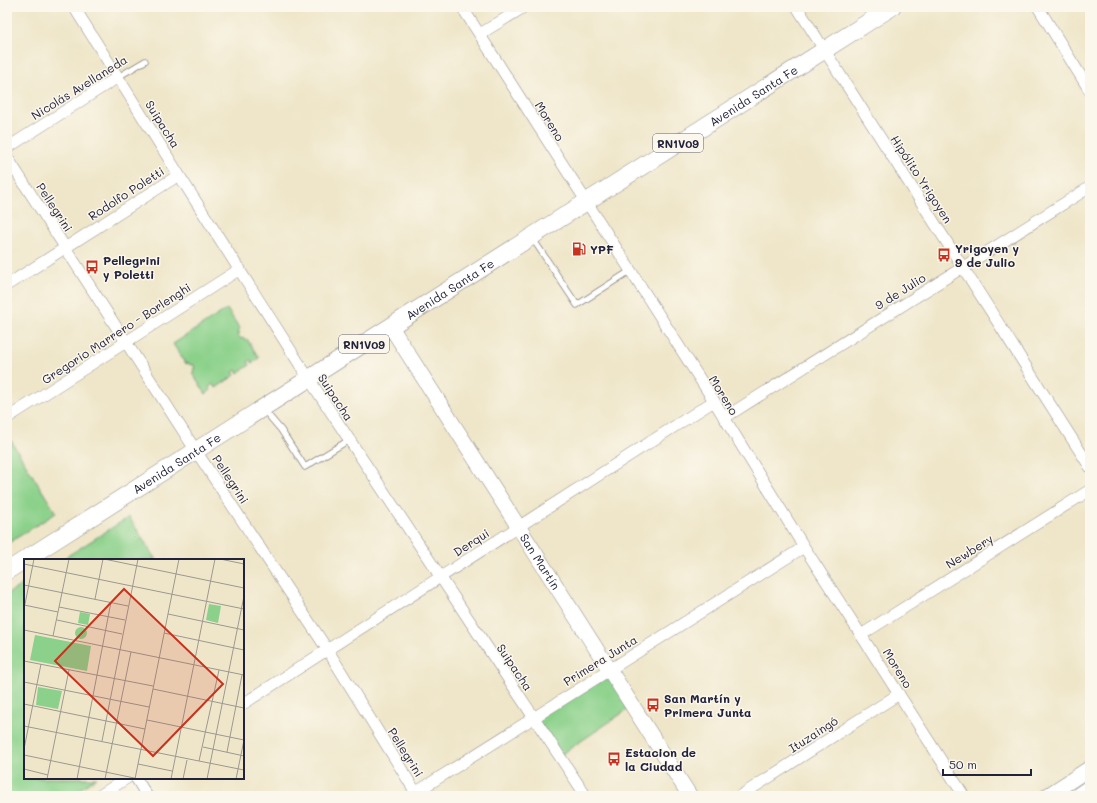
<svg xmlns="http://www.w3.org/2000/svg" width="1097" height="803" viewBox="0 0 1097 803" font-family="Mali,sans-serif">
  <rect width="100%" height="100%" fill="#fbf7ec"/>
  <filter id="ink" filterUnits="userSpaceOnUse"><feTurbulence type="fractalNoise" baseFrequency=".025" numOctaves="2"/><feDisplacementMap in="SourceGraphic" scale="8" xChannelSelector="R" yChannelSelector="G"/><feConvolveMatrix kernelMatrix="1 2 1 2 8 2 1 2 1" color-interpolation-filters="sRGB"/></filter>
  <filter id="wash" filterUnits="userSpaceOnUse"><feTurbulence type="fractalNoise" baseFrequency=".012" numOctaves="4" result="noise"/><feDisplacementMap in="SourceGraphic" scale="16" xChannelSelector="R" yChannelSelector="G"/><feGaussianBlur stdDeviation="0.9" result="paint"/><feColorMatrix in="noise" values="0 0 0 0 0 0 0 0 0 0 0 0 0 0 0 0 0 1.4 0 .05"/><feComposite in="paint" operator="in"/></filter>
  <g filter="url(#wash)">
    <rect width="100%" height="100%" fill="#efe6c9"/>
    <path fill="#8cd18b" stroke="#577a63" d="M227 309 240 329 238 331 240 333 238 335 241 339 243 338 245 340 247 339 259 358 252 363 251 360 248 362 250 365 238 373 236 370 233 372 235 375 216 388 213 384 209 387 211 390 206 394 192 373 194 371 193 369 195 368 193 364 190 365 189 363 186 364 173 344Z
      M8 436 56 513 7 544V437Z
      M129 517 156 560H61Z
      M25 583V778H97L69 796H7V594Z
      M609 670 633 706 559 756 533 718Z"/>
  </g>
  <g filter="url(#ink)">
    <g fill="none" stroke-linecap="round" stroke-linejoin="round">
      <g stroke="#888482" stroke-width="7">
        <path id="lane" d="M118 77 145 61
          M533 239 577 305 630 271
          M264 410 281 430 305 467 349 440"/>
      </g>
      <g stroke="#888482" stroke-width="12">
        <path id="street" d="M74 7 179 175 309 379 586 796
          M462 7 714 401 804 547 861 635 964 796
          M797 7 1090 467
          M1038 7 1090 91
          M480 34 524 7
          M7 148 118 77
          M7 157 196 451 327 649 418 796
          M7 285 179 175
          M7 418 240 269
          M724 418 1090 187
          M861 635 1090 490
          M243 704 714 401
          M136 778 147 796
          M99 796 127 778
          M410 796 804 547
          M740 796 899 694"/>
      </g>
      <g stroke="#888482" stroke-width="16">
        <g id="secondary">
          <path id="s1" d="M391 327 690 796"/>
          <path d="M1047 796 1090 768"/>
          <path d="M1077 796 1090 787"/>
        </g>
      </g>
      <g stroke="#888482" stroke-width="18">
        <g id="primary">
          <path id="s2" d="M7 571 892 7"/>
        </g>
      </g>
      <use href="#lane" stroke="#fff" stroke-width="5.5"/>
      <use href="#street" stroke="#fff" stroke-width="11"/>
      <use href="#secondary" stroke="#fff" stroke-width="15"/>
      <use href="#primary" stroke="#fff" stroke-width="17"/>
    </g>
  </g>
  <defs>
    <g id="fuel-bare" transform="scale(1.08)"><path d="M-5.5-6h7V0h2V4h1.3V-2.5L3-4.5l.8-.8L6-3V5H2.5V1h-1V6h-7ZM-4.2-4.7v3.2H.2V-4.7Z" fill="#c8321e" stroke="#fbf7ec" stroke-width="2.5" paint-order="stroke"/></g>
    <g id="bus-bare" transform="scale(1.08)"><path d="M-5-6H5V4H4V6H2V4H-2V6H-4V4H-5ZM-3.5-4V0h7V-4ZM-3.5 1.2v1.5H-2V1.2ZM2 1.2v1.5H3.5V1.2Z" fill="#c8321e" stroke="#fbf7ec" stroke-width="2.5" paint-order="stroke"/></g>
  </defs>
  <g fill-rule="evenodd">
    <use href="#fuel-bare" x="579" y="249"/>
    <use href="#bus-bare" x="944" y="255"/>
    <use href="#bus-bare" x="92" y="267"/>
    <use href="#bus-bare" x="653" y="705"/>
    <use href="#bus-bare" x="614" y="759"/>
  </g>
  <g text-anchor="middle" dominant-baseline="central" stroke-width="3" stroke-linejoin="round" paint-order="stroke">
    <g fill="#fbf7ec" stroke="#636270" stroke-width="1">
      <rect x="653" y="134" width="50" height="18" rx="3"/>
      <rect x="339" y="335" width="50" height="18" rx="3"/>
    </g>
    <g font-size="11" font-weight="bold" fill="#22223b">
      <text x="678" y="143">RN1V09</text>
      <text x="364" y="344">RN1V09</text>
    </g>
    <g font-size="12" fill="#22223b" stroke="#fbf7ec">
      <text transform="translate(79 87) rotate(-32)">Nicolás Avellaneda</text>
      <text stroke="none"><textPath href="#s2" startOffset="885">Avenida Santa Fe</textPath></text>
      <text transform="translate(550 121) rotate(58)">Moreno</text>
      <text transform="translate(163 124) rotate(58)">Suipacha</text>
      <text transform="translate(922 179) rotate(57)">Hipólito Yrigoyen</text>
      <text transform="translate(126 193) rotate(-33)">Rodolfo Poletti</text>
      <text transform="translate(55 207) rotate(57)">Pellegrini</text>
      <text stroke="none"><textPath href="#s2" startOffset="525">Avenida Santa Fe</textPath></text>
      <text transform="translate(900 291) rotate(-32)">9 de Julio</text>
      <text transform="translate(116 333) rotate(-33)">Gregorio Marrero - Borlenghi</text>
      <text transform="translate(724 395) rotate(58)">Moreno</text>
      <text transform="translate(336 397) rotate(57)">Suipacha</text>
      <text stroke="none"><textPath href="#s2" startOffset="201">Avenida Santa Fe</textPath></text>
      <text transform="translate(231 479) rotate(57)">Pellegrini</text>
      <text transform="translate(471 542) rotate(-33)">Derqui</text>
      <text transform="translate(969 551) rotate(-32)">Newbery</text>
      <text stroke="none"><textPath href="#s1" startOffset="278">San Martín</textPath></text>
      <text transform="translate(600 660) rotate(-32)">Primera Junta</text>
      <text transform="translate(515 667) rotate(56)">Suipacha</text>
      <text transform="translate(898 668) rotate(58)">Moreno</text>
      <text transform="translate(813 734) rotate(-33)">Ituzaingó</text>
      <text transform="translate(406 752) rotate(58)">Pellegrini</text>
    </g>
    <g font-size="12" font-weight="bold" fill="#22223b" stroke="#fbf7ec" text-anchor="start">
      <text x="955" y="248">Yrigoyen y<tspan x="955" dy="14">9 de Julio</tspan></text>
      <text x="590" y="249">YPF</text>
      <text x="103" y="260">Pellegrini<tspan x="103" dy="14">y Poletti</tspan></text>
      <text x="664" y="698">San Martín y<tspan x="664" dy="14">Primera Junta</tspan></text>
      <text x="625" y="752">Estacion de<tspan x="625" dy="14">la Ciudad</tspan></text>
    </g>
  </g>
  <g transform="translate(24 559)">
    <rect width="220" height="220" fill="#efe6c9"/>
    <path d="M185 45 197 47 194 64 182 61ZM56 53 66 55 64 66 54 64ZM51 74a6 6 0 1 1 12 0a6 6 0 1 1-12 0ZM11 76 67 87 63 112 6 101ZM14 128 38 132 34 150 12 146Z" fill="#8cd18b"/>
    <path fill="none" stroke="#9d9890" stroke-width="1" d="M80 0 220 29M196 0 220 5M0 5 220 50M0 26 104 47M71 40 79 0M0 46 34 53M35 48 101 61M0 50 10 0M144 55 220 71M33 61 98 75M0 71 220 116M140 74 220 91M29 77 45 0M0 102 129 127M0 123 125 148M129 130 220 149M0 145 121 170M123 161 220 181 212 220M0 167 220 211M78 182 114 0M179 188 220 197M0 190 17 105M203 193 218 116M0 196 115 220M175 202 195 111M114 205 148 212M0 210 24 216M23 220 45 111M53 220 87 43M81 220 107 93M111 220 155 0M147 220 191 0M159 220 163 201M183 220 220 37"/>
    <path fill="#c8321e" fill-opacity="0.15" stroke="#c8321e" stroke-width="2" d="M100 30 199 125 129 197 31 102Z"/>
    <rect width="220" height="220" fill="none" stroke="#22223b" stroke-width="2"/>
  </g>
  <rect width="1097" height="803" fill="none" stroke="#fbf7ec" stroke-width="24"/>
  <path d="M943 769v6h88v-6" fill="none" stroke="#22223b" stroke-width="2"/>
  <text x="949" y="769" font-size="12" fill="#22223b" stroke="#fbf7ec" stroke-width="3" paint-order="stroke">50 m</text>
</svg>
